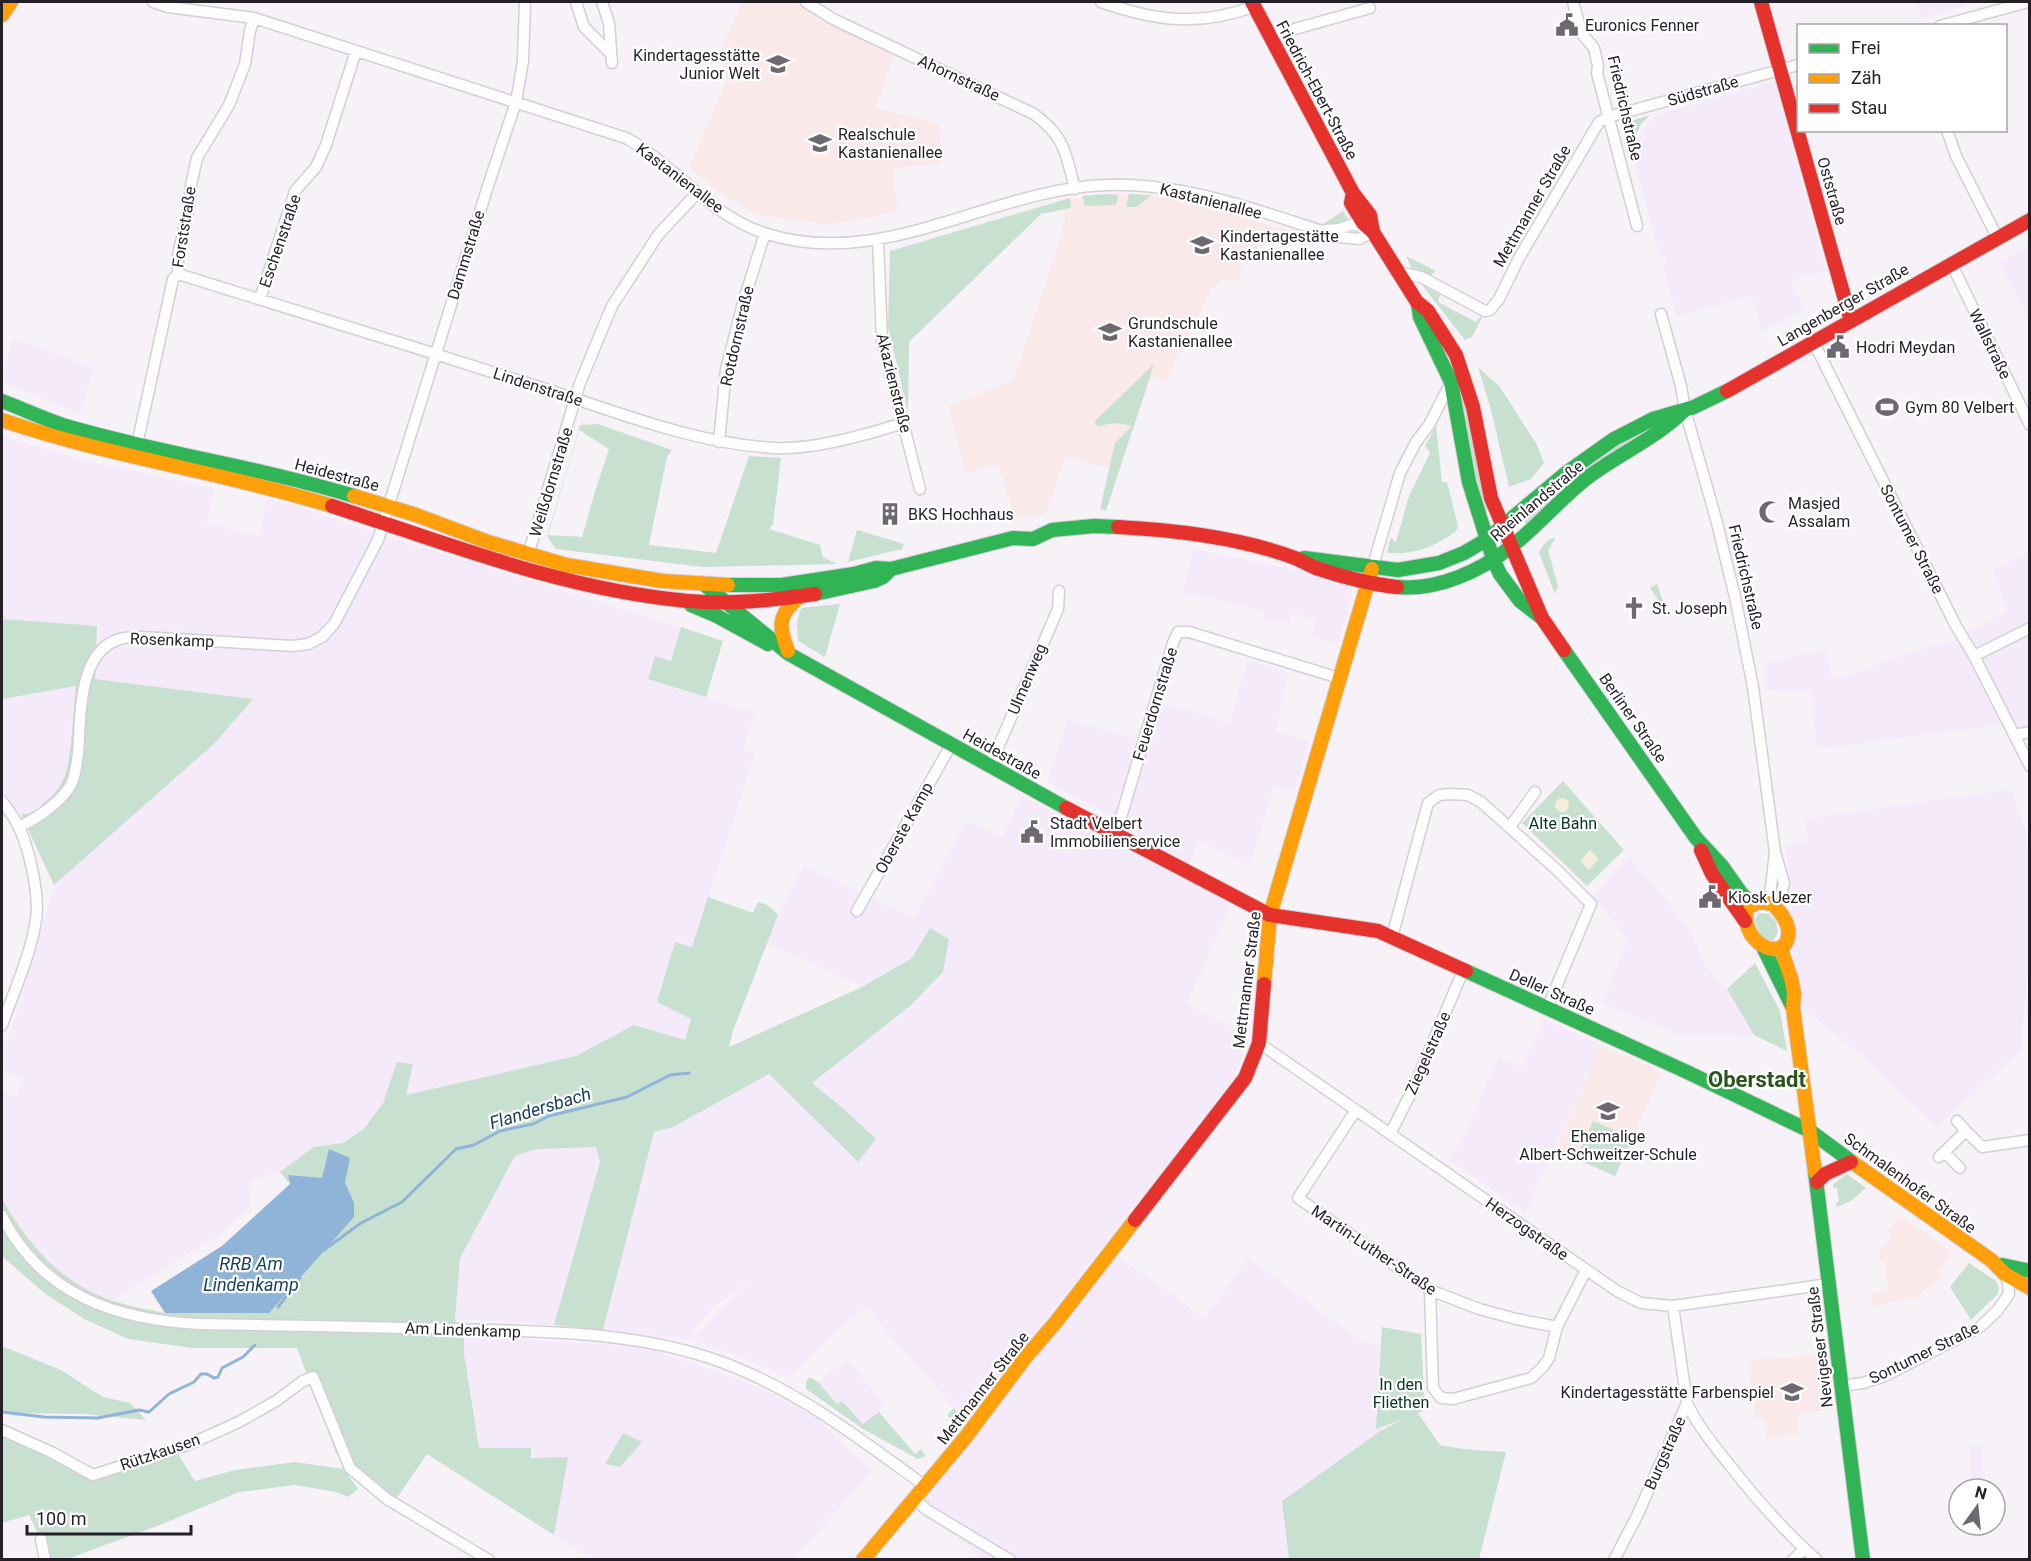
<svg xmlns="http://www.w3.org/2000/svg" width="2031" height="1561" viewBox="0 0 2031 1561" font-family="Roboto,sans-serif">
  <rect width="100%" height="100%" fill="#f7f2f8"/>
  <path fill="#f5eafa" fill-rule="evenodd" d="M1916 2H1964L1965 6 1921 18Z
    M1775 81 1826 271 1800 277 1791 283 1806 309 1762 331 1752 296 1677 316 1663 268 1666 263 1665 257 1659 254 1637 172 1635 159 1639 135 1651 119 1658 114Z
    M2029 245V317L1999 263Z
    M13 338 94 368 80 414 2 382V376Z
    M2 436 85 461 214 488 207 523 259 536 267 499 287 503 389 537 681 627 671 661 648 679 755 713 743 750 755 754 692 948 675 942 657 1002 692 1019 685 1040 634 1025 576 1056 405 1096 397 1062 383 1103 364 1129 343 1143 314 1147 280 1172 251 1180 249 1208 221 1234 112 1300 93 1293 64 1274 36 1250 20 1230 2 1199V1092L17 1097 23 1077 2 1070V1059L54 885 215 743 253 699 95 679 97 626 2 619Z
    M1193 549 1300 571 1352 585 1351 597 1338 644 1311 637 1316 619 1292 614 1289 624 1271 619 1269 624 1262 622 1265 611 1182 592Z
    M2029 552V736L2021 738 2014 723 1817 749 1811 691 1764 690V665L1810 652 1826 650 1830 672 1835 680 1909 653 1952 641 2007 611 1993 569Z
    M1248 660 1288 672 1276 731 1309 741 1295 791 1274 786 1250 866 1198 840 1189 865 1110 815 1047 782 1067 719 1132 738 1163 703 1229 723Z
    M76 686 67 767 63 780 51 797 36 811 29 815 21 814 2 790V699Z
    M2011 789 2026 832 2030 873 2029 956 2021 1050 1937 1128 1849 1045 1803 1009 1792 950 1791 882 1784 845 1809 841 1805 819Z
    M1022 796 1233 903 1187 1003 1224 1024 1235 1026 1249 1038 1234 1078 965 1423 954 1408 866 1308 839 1329 793 1374 782 1376 749 1360 690 1340 603 1330 654 1132 673 1127 769 1074 857 1162 876 1139 845 1110 812 1083 910 1006 930 928 912 958 862 987 767 943 778 915 804 866 914 918 966 820 1002 837ZM750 1279 692 1339H691L694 1330 714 1307Z
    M1630 857 1689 928 1705 965 1727 989 1754 1035 1682 1036 1602 1003 1628 939 1592 896Z
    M1544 1019 1602 1045 1525 1213 1448 1159 1465 1134 1498 1056 1521 1067Z
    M596 1146 600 1162 554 1325 455 1319 460 1258 515 1156 536 1149Z
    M1116 1254 1204 1318 1248 1258 1367 1345 1412 1343 1417 1412 1289 1559H983L918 1507Z
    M464 1336 619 1345 656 1351 738 1379 769 1392 817 1418 872 1471 794 1559H593L554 1535 567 1457 531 1458V1448H479L464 1354Z
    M847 1359 886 1405 864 1424 843 1401 838 1405 818 1382Z
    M1971 1445 1983 1446 1982 1489H1959V1484H1970Z"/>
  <path fill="#f9e9e8" d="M743 2H800L845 31 894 55 876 108 939 123 942 164 893 168 897 212 845 222 824 224 756 214 719 192 689 167 727 80 721 49Z
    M1123 193 1186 200 1290 231 1242 255 1246 260 1240 264 1241 274 1236 282 1224 278 1212 288 1166 382 1152 376 1133 426 1119 471 1065 456 1047 513 1015 518 998 465 965 473 949 406 1014 380 1065 222 1062 200Z
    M1602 1045 1662 1072 1615 1176 1555 1150Z
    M1900 1215 1952 1252 1940 1271V1279L1915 1298 1872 1306V1293L1889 1291 1885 1261H1880V1251L1892 1235 1887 1231Z
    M1826 1353 1829 1377 1826 1378 1827 1383H1830L1833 1409 1797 1414 1799 1434 1766 1438 1763 1418H1756L1748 1360 1786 1358Z"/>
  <path fill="#c8e0d0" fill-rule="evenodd" d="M1650 115 1641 124 1630 147 1625 123Z
    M1105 194 1118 195 1116 205 1085 206 1082 196Z
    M1129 194 1152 195 1136 207H1126Z
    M1070 198 1071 208 1041 214 909 342 908 412 888 327 890 251Z
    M1343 211 1348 219C1340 224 1332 225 1323 224Z
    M1406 256 1436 271 1430 276 1412 269Z
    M1422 285 1440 295 1438 302 1476 322 1481 316 1482 318 1472 337 1465 340Z
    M1432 324 1459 376 1490 508 1486 511 1477 482 1461 396Z
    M1154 364 1106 511 1100 509 1115 443 1132 426 1117 423 1098 426 1094 422Z
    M1478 367 1500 387 1537 445 1544 463 1531 479 1509 487 1492 414Z
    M1666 419 1527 525 1524 520 1579 472 1630 437Z
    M598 424 672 450 667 457 649 545 716 553 749 456 781 458 773 524 769 529 820 545 823 557 837 564 703 567 556 549 547 536 580 425ZM579 430 609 449 596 488 582 537 548 535Z
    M1436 426 1442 482H1447L1458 526 1457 530C1437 547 1412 555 1387 553L1390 538 1396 542 1409 496 1430 453 1425 446Z
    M857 530 904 544 902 549 848 562Z
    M1556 538 1548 550 1558 586 1555 594 1539 553C1542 546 1547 538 1556 538Z
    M1657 584 1668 615 1650 588Z
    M840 604 825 657 798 641 797 622 801 608Z
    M2 619 97 626 95 679 253 699 215 743 54 885 21 814C32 815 37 810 45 802 52 797 59 788 63 780 72 762 73 708 76 686L2 699Z
    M681 627 723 641 706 697 648 679 655 656 671 661Z
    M1563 781 1624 850 1587 886 1522 823Z
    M708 897 753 913 758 902C767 904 771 907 778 915L733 1031 729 1047 862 987 912 958 930 928 949 939 943 972 910 1006 812 1083 845 1110 876 1139 858 1162 769 1074 673 1127 654 1132 603 1330 554 1325 600 1162 596 1147 536 1149 515 1156 460 1258 455 1319 464 1336V1354L479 1448H531V1458L568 1457 554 1535 427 1454 397 1498 368 1480 336 1453 297 1348H192L128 1339 84 1319 44 1293 2 1256V1199C24 1237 52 1273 94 1293 115 1304 142 1308 165 1313L354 1203 345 1182 288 1175 290 1184 280 1172 314 1147 343 1143 364 1129 383 1103 397 1062 413 1064 406 1095 576 1056 634 1025 685 1040 691 1019 657 1002 675 942 692 947Z
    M1759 913 1769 914 1776 922 1778 932 1773 941 1763 938 1758 930 1755 920Z
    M1755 963 1780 1011 1787 1051 1754 1035 1727 989Z
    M1593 1121 1633 1138 1615 1176 1576 1159Z
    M1847 1174 1866 1188 1851 1201 1837 1207 1836 1203 1839 1202 1837 1188H1833L1834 1184Z
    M1969 1263 1996 1281 1999 1287 1998 1294 1971 1320 1950 1287Z
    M1382 1327 1421 1334 1425 1410 1418 1413 1440 1445 1463 1449 1506 1452 1479 1559H1289L1282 1501 1379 1432 1403 1419 1376 1429Z
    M2 1346 61 1370 103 1397 130 1403 146 1420 84 1414 2 1413Z
    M810 1377 818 1382 837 1404 842 1401 863 1424 879 1412 915 1454 921 1449 926 1456 918 1459 863 1429 806 1389V1382Z
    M954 1408 965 1423 958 1427 947 1415Z
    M623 1433 642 1442 620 1467 605 1464Z
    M2 1434 89 1475 176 1451 195 1481 235 1470 295 1462 344 1469 358 1489 348 1497 336 1492 295 1485 239 1492 160 1525 67 1559H50L29 1515 2 1523Z"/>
  <path fill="#f4eddb" d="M1555 805a7 7 0 1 1 14 0a7 7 0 1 1-14 0Z
    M1590 850 1599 859 1589 870 1580 861Z"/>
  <path fill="#90b4d7" d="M329 1149 350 1158 345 1182 354 1203V1217L269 1313H165L151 1291 222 1246 290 1184 288 1175 322 1178Z"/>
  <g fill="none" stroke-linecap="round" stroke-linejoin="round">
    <path stroke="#90b4d7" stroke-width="3" d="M324 1250 361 1223 402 1202 456 1149 474 1145 500 1131 533 1124 549 1116 627 1097 670 1075 689 1073
      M278 1307 300 1278
      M2 1412 44 1417 98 1418 139 1410 149 1412 169 1394 194 1382 201 1374H207L214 1378 218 1377 222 1368 243 1357 255 1345"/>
    <g stroke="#d4ced6" stroke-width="13">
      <path id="street" d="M153 2 168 7 254 18 626 138C675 165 709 215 764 233 882 272 990 189 1106 185 1186 182 1265 213 1340 237L1359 239 1373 232
        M576 2 584 27 611 54
        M602 2 609 23 612 63
        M806 2 833 19 1034 114C1066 138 1065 152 1075 189
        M1101 2C1155 21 1200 27 1255 6
        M1573 2 1582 34 1594 48 1598 66 1597 73 1637 226
        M1940 26 2028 2
        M1270 36 1370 8
        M1947 130 1956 156 1997 237
        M1325 230 1340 229 1353 224 1368 230
        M878 239 882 341 920 489
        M1951 263 2030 425
        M1398 272 1421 277 1485 311 1490 310 1499 299 1519 258 1599 122 1608 117 1798 65
        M178 274C297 311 415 347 533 385 613 410 690 443 774 448 813 450 866 435 903 423
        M260 299 295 191 316 167 326 145 356 51
        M1661 314 1681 386 1685 410 1716 519 1735 597 1753 687 1775 852 1771 887 1767 902
        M1813 341 1956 626 1974 656 2030 766
        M719 442 726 370 743 303 765 233
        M137 445 173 279 178 274V255L189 207 191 185 197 158 229 105 245 64 250 31 254 18
        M528 555 580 383 612 306 658 235 697 193
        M1372 569 1400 473 1416 442 1429 425 1451 382
        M1974 656 2030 628
        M2014 735 2030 732
        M990 766 1058 609 1059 591
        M2 801C6 807 11 813 15 820 28 841 40 894 36 919 31 955 14 991 2 1025
        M19 827C37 818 57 805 69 788 76 777 76 765 78 753 81 717 77 647 124 638 129 637 136 638 142 637L293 646 308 644 322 637 334 624 378 540 488 186 516 102 523 61 525 2
        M1510 827 1535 792
        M1116 834 1173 643 1178 632H1189L1339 678
        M1776 855 1784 883 1778 909
        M857 911 951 745
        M1392 937 1428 803 1439 795 1450 794 1468 795 1481 802 1557 870 1591 904 1547 1009
        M1259 1043 1617 1291 1641 1303 1673 1306 1829 1284
        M1356 1110 1298 1198 1430 1290 1479 1309 1516 1319 1557 1327
        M1957 1121 1966 1131
        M1390 1134 1413 1089 1463 971
        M1944 1152 1960 1168
        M1939 1157 1966 1131 1982 1147 2030 1140
        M2 1216C42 1295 116 1320 200 1324 283 1325 367 1327 450 1329 535 1331 625 1331 707 1357 790 1384 856 1436 925 1486
        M1430 1290 1433 1388 1441 1398 1453 1399 1531 1378 1542 1368 1549 1358 1557 1327 1586 1270
        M1841 1386 1863 1383 1885 1376 1980 1327 1997 1311 2009 1294 2008 1282 2005 1274
        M1687 1403C1699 1428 1715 1447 1732 1468 1758 1501 1785 1532 1817 1560
        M2 1430 51 1452 93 1475 190 1444 239 1422 276 1401 303 1381 313 1377 350 1468 387 1499 489 1560
        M915 1499 927 1510 1010 1560
        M41 1539 45 1560
        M1614 1560 1637 1516 1687 1403 1673 1306
        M1793 1560 1804 1549"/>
    </g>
    <g stroke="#d4ced6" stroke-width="16">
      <path id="fast" d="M1418 304 1420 317 1451 382 1469 482 1493 559 1500 574 1520 601 1542 618
        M2 401C23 409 44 419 66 426 161 454 259 467 354 496
        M1304 558 1398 570 1439 563 1464 553 1486 540 1566 473 1614 439 1653 419 1694 407 1727 391
        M705 585 789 654 1066 808
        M728 585H782L854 574 876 568 891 569 1013 538 1033 539 1052 530 1094 526 1118 527
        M1397 587C1437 591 1481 571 1512 546 1538 526 1560 499 1587 478 1619 454 1656 438 1685 410
        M815 594 874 581 883 577 891 569
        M691 605 717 616 768 644
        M1564 650 1696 838 1722 866 1741 893 1752 904
        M1763 947 1792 1006
        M1466 971 1687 1072 1810 1131 1852 1162
        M1815 1172 1863 1560
        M2002 1265 2030 1271"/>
    </g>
    <g stroke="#d4ced6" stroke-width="16">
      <path id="slow" d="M2 15 11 2
        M2 420C110 457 223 472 332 506
        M354 496 416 515 488 542 566 565 662 581 728 585
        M788 651C779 628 777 616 797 599
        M1760 902 1773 904C1779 911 1786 918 1788 928 1792 954 1765 956 1751 934 1746 925 1744 917 1747 907Z
        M1781 949 1791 978 1794 993 1793 1008 1815 1172
        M1264 984 1270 915 1372 569
        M1852 1162 1991 1260 2005 1274 2030 1288
        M863 1560 965 1438 1025 1358 1056 1322 1135 1220"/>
    </g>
    <g stroke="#d4ced6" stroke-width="16">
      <path id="jam" d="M1252 2 1353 193 1370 215 1373 232
        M1761 2 1851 321
        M1353 193 1351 203 1363 223 1373 232 1417 302 1428 311 1456 355 1473 407 1491 498 1542 618 1564 650
        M1727 391 2030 220
        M332 506C449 544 564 590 688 601 731 605 773 600 815 594
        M1118 527C1174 530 1242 538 1295 558 1302 561 1309 565 1316 568 1343 577 1369 584 1397 587
        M1066 808 1270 915 1378 931 1466 971
        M1701 850 1712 874 1745 921
        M1817 1182 1825 1174 1851 1162
        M1135 1220 1245 1078 1259 1043 1264 984"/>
    </g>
    <use href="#street" stroke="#fefdfe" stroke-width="10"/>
    <use href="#fast" stroke="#30b455" stroke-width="14"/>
    <use href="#slow" stroke="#ff9f0a" stroke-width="14"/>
    <use href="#jam" stroke="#e5322d" stroke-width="14"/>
  </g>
  <defs>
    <g id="civic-bare" transform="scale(1.8)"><path d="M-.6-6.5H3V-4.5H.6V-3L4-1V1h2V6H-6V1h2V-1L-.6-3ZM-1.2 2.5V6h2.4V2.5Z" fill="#6e6971" stroke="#fff" stroke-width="2.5" paint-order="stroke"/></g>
    <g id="school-bare" transform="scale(1.8)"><path d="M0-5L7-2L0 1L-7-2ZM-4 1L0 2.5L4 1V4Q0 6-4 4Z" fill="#6e6971" stroke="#fff" stroke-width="2.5" paint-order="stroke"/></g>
    <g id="stadium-bare" transform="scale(1.8)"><path d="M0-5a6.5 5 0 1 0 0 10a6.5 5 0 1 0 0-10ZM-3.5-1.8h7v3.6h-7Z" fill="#6e6971" stroke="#fff" stroke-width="2.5" paint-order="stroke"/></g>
    <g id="mosque-bare" transform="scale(1.8)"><path d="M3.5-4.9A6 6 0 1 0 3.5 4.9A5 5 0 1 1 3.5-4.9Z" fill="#6e6971" stroke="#fff" stroke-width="2.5" paint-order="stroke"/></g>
    <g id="building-bare" transform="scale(1.8)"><path d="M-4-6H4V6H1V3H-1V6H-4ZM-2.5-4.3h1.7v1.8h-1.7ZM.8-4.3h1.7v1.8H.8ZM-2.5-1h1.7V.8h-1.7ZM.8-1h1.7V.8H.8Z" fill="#6e6971" stroke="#fff" stroke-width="2.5" paint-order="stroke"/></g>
    <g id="church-bare" transform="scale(1.8)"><path d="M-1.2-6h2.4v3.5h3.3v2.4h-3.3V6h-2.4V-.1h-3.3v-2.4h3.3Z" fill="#6e6971" stroke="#fff" stroke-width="2.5" paint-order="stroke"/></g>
  </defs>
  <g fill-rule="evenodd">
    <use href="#civic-bare" x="1567" y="25"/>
    <use href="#school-bare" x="778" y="64"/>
    <use href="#school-bare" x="820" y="143"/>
    <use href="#school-bare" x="1202" y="245"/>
    <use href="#school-bare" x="1110" y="332"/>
    <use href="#civic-bare" x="1838" y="347"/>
    <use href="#stadium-bare" x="1887" y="407"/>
    <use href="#mosque-bare" x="1770" y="512"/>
    <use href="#building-bare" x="890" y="514"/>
    <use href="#church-bare" x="1634" y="608"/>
    <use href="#civic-bare" x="1032" y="832"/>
    <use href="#civic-bare" x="1710" y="897"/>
    <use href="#school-bare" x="1608" y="1111"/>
    <use href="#school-bare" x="1792" y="1392"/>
  </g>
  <g text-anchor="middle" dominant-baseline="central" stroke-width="4.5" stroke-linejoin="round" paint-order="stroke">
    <g font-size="16" fill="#251f28" stroke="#fff" text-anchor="start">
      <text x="1585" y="25">Euronics Fenner</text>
      <text x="760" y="55" text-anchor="end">Kindertagesstätte<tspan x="760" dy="18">Junior Welt</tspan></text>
      <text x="838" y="134">Realschule<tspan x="838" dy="18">Kastanienallee</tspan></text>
      <text x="1220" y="236">Kindertagestätte<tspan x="1220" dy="18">Kastanienallee</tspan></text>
      <text x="1128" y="323">Grundschule<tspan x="1128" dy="18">Kastanienallee</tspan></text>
      <text x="1856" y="347">Hodri Meydan</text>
      <text x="1905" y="407">Gym 80 Velbert</text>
      <text x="1788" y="503">Masjed<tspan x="1788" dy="18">Assalam</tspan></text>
      <text x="908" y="514">BKS Hochhaus</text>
      <text x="1652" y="608">St. Joseph</text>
      <text x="1050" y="823">Stadt Velbert<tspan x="1050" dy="18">Immobilienservice</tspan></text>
      <text x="1728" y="897">Kiosk Uezer</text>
      <text x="1608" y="1136" text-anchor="middle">Ehemalige<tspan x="1608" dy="18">Albert-Schweitzer-Schule</tspan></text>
      <text x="1774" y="1392" text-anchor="end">Kindertagesstätte Farbenspiel</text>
    </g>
    <g font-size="16" fill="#251f28" stroke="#fff">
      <text transform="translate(959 78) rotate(25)">Ahornstraße</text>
      <text transform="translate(1317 90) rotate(62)">Friedrich-Ebert-Straße</text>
      <text transform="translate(1703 91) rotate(-16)">Südstraße</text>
      <text transform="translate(1625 108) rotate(77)">Friedrichstraße</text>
      <text transform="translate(680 178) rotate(37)">Kastanienallee</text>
      <text transform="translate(1832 191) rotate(74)">Oststraße</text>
      <text transform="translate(1211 201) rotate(14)">Kastanienallee</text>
      <text transform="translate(1532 206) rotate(-60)">Mettmanner Straße</text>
      <text transform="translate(184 227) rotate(-81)">Forststraße</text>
      <text transform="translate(280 241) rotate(-71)">Eschenstraße</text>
      <text transform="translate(466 255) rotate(-73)">Dammstraße</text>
      <text transform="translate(1843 305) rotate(-30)">Langenberger Straße</text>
      <text transform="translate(737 336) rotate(-77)">Rotdornstraße</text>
      <text transform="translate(1990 344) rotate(64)">Wallstraße</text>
      <text transform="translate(894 383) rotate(76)">Akazienstraße</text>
      <text transform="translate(538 387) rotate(18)">Lindenstraße</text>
      <text transform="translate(337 475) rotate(15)">Heidestraße</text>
      <text transform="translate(551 482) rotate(-73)">Weißdornstraße</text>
      <text transform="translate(1537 501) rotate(-40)">Rheinlandstraße</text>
      <text transform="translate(1912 539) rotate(63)">Sontumer Straße</text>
      <text transform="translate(1746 577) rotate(77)">Friedrichstraße</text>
      <text transform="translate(172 640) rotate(2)">Rosenkamp</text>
      <text transform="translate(1027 679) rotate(-67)">Ulmenweg</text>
      <text transform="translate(1155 704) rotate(-73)">Feuerdornstraße</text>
      <text transform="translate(1633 718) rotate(55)">Berliner Straße</text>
      <text transform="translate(1002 754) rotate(29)">Heidestraße</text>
      <text transform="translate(904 828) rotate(-61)">Oberste Kamp</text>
      <text transform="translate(1247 980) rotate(-83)">Mettmanner Straße</text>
      <text transform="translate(1552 992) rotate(24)">Deller Straße</text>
      <text transform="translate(1428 1053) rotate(-66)">Ziegelstraße</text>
      <text transform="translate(1910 1183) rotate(36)">Schmalenhofer Straße</text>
      <text transform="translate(1527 1229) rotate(35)">Herzogstraße</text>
      <text transform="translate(1374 1250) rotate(34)">Martin-Luther-Straße</text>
      <text transform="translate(463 1330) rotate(2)">Am Lindenkamp</text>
      <text transform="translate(1820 1347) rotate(-97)">Nevigeser Straße</text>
      <text transform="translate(1924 1353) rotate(-26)">Sontumer Straße</text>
      <text transform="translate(983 1388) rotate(-52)">Mettmanner Straße</text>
      <text transform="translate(160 1452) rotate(-19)">Rützkausen</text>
      <text transform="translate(1665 1453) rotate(-66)">Burgstraße</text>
    </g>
    <g font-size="16" fill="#02381c" stroke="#fff">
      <text x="1563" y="823">Alte Bahn</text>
      <text x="1401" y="1384">In den<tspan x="1401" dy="18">Fliethen</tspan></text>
    </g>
    <g font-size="18" font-style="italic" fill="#143d5e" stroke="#fff">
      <text transform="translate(540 1108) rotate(-17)">Flandersbach</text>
      <text x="251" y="1263">RRB Am<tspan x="251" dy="21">Lindenkamp</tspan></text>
    </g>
    <g font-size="22" font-weight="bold" fill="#29551b" stroke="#fff">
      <text x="1757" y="1079">Oberstadt</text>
    </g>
  </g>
  <rect width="2031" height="1561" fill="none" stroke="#251f28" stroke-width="6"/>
  <rect x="1797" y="24" width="210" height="108" fill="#ffffff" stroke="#a8a5a9" stroke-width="1.5"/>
  <rect x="1809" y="44" width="30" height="9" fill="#30b455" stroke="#a8a5a9" stroke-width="1.5"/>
  <text x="1851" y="54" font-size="18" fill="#251f28">Frei</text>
  <rect x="1809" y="74" width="30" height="9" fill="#ff9f0a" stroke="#a8a5a9" stroke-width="1.5"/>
  <text x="1851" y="84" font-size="18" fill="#251f28">Zäh</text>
  <rect x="1809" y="104" width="30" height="9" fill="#e5322d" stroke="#a8a5a9" stroke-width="1.5"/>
  <text x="1851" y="114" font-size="18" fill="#251f28">Stau</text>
  <g transform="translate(1977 1507) rotate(15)"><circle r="28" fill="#ffffff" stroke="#a8a5a9" stroke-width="1.5"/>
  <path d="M0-4.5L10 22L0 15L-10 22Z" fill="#6e6971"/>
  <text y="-9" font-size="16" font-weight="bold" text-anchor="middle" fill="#251f28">N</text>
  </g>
  <path d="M27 1525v9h164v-9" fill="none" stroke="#251f28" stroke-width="3"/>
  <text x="36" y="1525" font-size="18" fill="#251f28" stroke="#ffffff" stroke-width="4.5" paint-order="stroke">100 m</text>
</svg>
